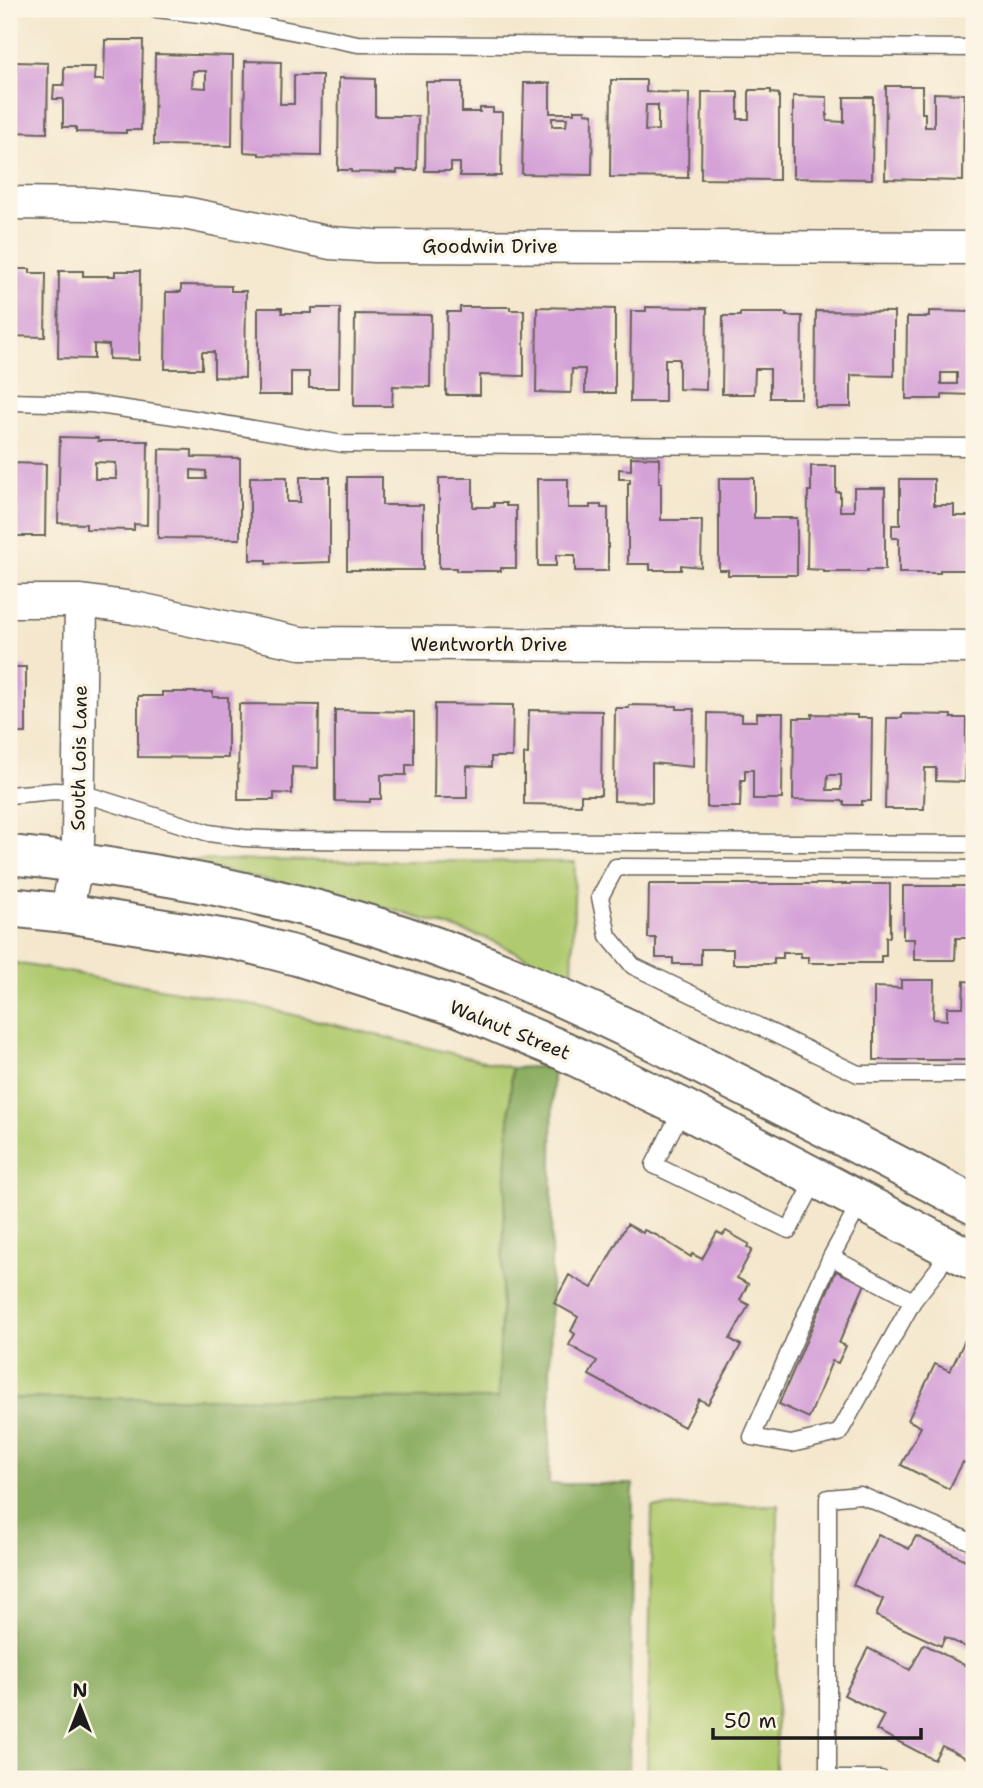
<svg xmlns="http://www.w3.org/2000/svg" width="983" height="1788" viewBox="0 0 983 1788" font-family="'Shantell Sans',sans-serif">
  <rect width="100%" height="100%" fill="#fcf5e5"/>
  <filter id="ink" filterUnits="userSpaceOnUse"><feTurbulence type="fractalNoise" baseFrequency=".0143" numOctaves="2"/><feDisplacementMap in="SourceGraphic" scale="14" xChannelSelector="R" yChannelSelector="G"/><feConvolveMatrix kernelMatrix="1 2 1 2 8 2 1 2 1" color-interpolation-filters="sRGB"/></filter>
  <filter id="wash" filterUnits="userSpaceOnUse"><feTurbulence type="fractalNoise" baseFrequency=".00686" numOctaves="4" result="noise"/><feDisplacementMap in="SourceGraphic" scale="28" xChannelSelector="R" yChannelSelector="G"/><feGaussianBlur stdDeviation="1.57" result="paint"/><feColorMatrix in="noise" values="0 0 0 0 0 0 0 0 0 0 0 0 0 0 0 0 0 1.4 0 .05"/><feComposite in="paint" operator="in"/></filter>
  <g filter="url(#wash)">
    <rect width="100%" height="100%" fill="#f4e7cd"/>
    <path fill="#b0ca70" stroke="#667346" stroke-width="2" d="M173 860 575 862 572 979 486 938 363 901Z
      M9 962 241 1002 512 1068 506 1173 498 1399 9 1398Z
      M778 1505 776 1779H647L652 1507Z"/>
    <path fill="#8cae62" stroke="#54653f" stroke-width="2" d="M553 1066 549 1484H633L629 1779H9V1398L498 1399 506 1173 512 1068Z"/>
    <g id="blocks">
      <path fill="#d5a2d8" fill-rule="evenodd" d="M105 40H143L141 130H126V133L76 132V127H63V99H53L54 85H64V67H95L94 80H104Z
        M155 54 233 56 232 146 154 145ZM193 71H206V88L192 87Z
        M245 61 281 62 280 104H294V75H322L321 156 259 155V153L244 152Z
        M16 62 48 63 47 133 9 132V74H16Z
        M339 78 375 79V116H418L417 170H397V173L351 172V170H338Z
        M611 80H646V92L689 93 688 178 610 177ZM646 105H658V130L645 131Z
        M426 82H462V112H480V108H493V112H502L501 176H460V163H451V171H425Z
        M524 83H550V113H574V110H585V113L593 114 592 175 522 174ZM552 118H567L566 126H552Z
        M886 86H922V113H925V127H934V93L964 94 963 181 885 179Z
        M749 90H771V93L779 94V180L701 179 702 92H738V119H749Z
        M793 96 827 97V121L844 122V97H873L872 179 793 178Z
        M9 269H30V273H46L45 337 9 336Z
        M59 271H83V276H115V271H140L139 360 109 359V345L94 344V359L58 358Z
        M181 285 231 286V291H246L245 378 214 377V352H202V369H165L166 292H181Z
        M460 307H510V310H524V376L480 375V395H446L447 312H460Z
        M537 307 615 309V393H585V369H572L571 393 536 392Z
        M646 307 707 308 706 390 679 389V359H665V402H630L631 311H646Z
        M258 308H282V313H312V308H340L339 388H309V372H291V395H258Z
        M816 311 894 312V376L851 375V407H815Z
        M929 311 974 312V395L942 394V399H906L907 317H929ZM941 373H957V384H941Z
        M740 313H786V316H802L801 398H770V369H755L754 394H722L723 316H740Z
        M355 314 431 315 430 387 393 386 392 406H354Z
        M60 437 98 438V441H148L147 525 134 524V530L86 529V524L58 523ZM95 462 116 463V479H95Z
        M159 449 192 450V457L240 458V539L158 538ZM191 470 206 471V479H191Z
        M631 457 659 458V483H661V520H702L701 567 681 565V570H650V564H628V483H630V479H619V469L631 470Z
        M9 463 46 464 45 536H9Z
        M811 466H836V492H840V511H854V488H885V570H867V572H824V570L807 569 808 491H811Z
        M250 477H287V502H300V477H330V562L266 564V560H250Z
        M347 477H382V505H423V570H347Z
        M439 478H473V507H494V503H506V506H516V568H501V571H456V568H439Z
        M719 478H754V518H797V575H728V570H719Z
        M537 479H568V508H590V505H601V508H608V571H575V555H556V566H538Z
        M900 479H934V505H954V516H974V570H940V573H899V538H892V525H900Z
        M9 667H26V733H9Z
        M162 692H213V697H228V758L138 757V696H162Z
        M239 704 319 705 318 768 292 767V794L274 793V800H238Z
        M435 704 513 705 512 757H491V767L467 766V798H434Z
        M629 705 677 706V709H694L693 767 652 763V802L614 801 615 708H629Z
        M335 710 414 712V765H406V775H381V799H370V802L335 801Z
        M529 710 602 711 601 795H581V805L524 804V754H528Z
        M708 713 742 714V721H757V713H783L782 799H753V770H745V780H741L740 807H707Z
        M812 714 857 715V718H872L871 801H862V805H844V801L793 800 794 718H812ZM828 775H841V790H827Z
        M902 714 951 715V718H966L965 782 936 781V768H925L924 809H885L887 718H902Z
        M649 884H890V937H886V956H881V963H808V957H801V953H783V958H774V964H733V949H701V964H673V958H656V938H648Z
        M903 886H974V938H956L955 960H914V939H903Z
        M901 980H934L933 1019 947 1020V1007H963L964 981 974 982V1060H874V987L901 988Z
        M627 1224 643 1233 644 1230 656 1235 691 1257 692 1254 702 1259 717 1232 723 1235 726 1231 749 1244 747 1247 752 1250 737 1278 748 1284 740 1300 749 1305 730 1339 741 1345 708 1404 699 1399 684 1427 589 1375 597 1361 569 1345 575 1334 571 1331 578 1317 554 1303 569 1275 592 1288Z
        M836 1271 865 1284 839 1343 846 1346 838 1363 832 1361 809 1418 779 1404Z
        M967 1336 974 1340V1467L963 1462 949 1489 901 1465 921 1427 908 1420 935 1364 950 1371Z
        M878 1534 909 1549 916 1536 974 1564V1567L969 1579 974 1581V1651L945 1637 941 1646 876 1616 883 1599 853 1585Z
        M924 1644 974 1670V1692L971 1697 974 1699V1762L942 1746 934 1760 876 1730 884 1715 844 1695 868 1648 910 1670Z"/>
    </g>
  </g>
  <g filter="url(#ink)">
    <use href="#blocks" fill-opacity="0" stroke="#68635a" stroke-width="2"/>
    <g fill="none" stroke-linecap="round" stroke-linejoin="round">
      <g stroke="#68635a" stroke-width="19">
        <path id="service" d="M156 9 209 15 358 44 974 48
          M9 402 92 404 188 418 343 444 974 447
          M9 795 55 791 78 792 209 833 244 838 288 840 974 844
          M974 869 616 867 600 897 608 936 633 966 858 1074H974
          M683 1108 654 1165 789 1230 816 1179
          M861 1202 831 1257 752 1437 791 1444 839 1433 913 1301 938 1269 949 1247
          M831 1257 913 1301
          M881 1779H828V1498L860 1495 974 1543"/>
      </g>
      <g stroke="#68635a" stroke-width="35">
        <path id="minor" d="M9 203 91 204 184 213 331 243 374 246 974 248
          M9 601H81L134 608 300 643 974 647
          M66 913 77 862 78 841 81 601"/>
      </g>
      <g stroke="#68635a" stroke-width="42">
        <path id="secondary" d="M9 855C160 870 314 901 456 954 549 989 638 1032 725 1077 809 1119 892 1162 974 1205
          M9 907 66 913 239 941 297 956 461 1008 564 1051 683 1108 974 1261"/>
      </g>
      <use href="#service" stroke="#fff" stroke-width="16"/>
      <use href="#minor" stroke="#fff" stroke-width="32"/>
      <use href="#secondary" stroke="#fff" stroke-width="38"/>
    </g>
  </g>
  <g text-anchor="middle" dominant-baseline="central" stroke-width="7" stroke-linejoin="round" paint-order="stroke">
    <g font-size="19" fill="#1c1c1c" stroke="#fcf5e5">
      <text x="490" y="246">Goodwin Drive</text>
      <text x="489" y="644">Wentworth Drive</text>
      <text transform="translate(79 758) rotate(-89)">South Lois Lane</text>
      <text transform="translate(510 1030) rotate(22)">Walnut Street</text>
    </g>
  </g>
  <rect width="983" height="1788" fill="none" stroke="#fcf5e5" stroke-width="35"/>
  <g transform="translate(80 1707)" stroke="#fcf5e5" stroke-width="5" paint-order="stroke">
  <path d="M0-5L12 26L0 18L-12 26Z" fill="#1c1c1c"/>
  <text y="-10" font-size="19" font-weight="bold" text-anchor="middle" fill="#1c1c1c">N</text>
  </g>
  <path d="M713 1728v10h208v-10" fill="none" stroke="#1c1c1c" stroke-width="3.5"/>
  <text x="724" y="1728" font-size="21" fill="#1c1c1c" stroke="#fcf5e5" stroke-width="5" paint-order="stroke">50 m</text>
</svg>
